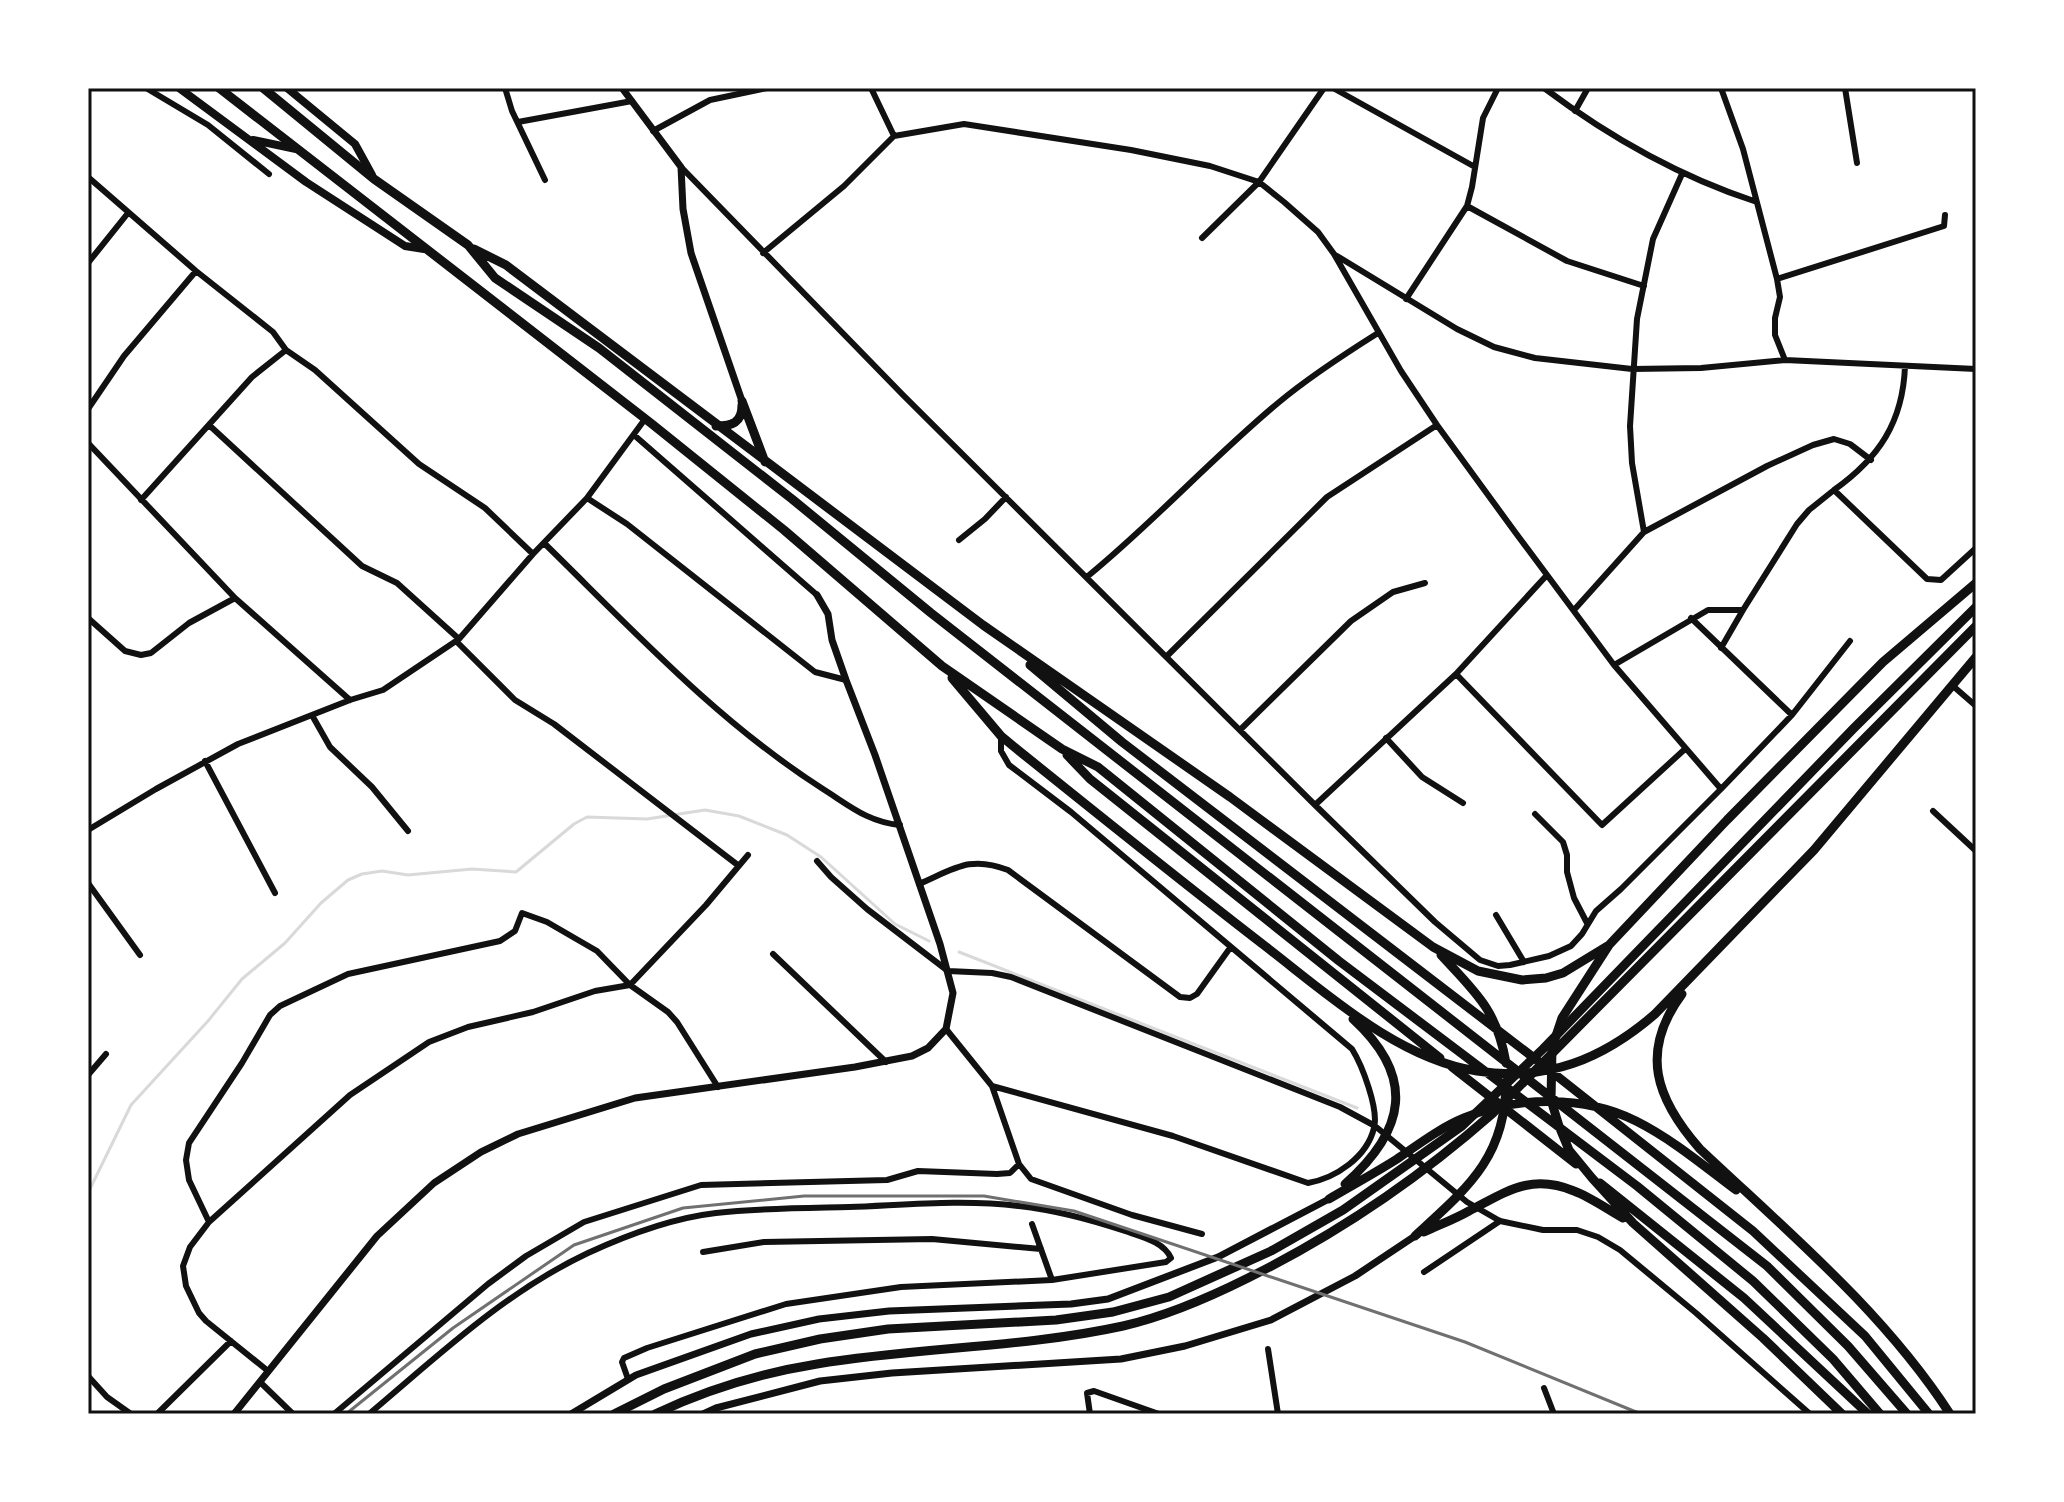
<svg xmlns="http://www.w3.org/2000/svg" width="2064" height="1502" viewBox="0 0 2064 1502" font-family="Arial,sans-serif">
  <rect width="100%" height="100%" fill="#fff"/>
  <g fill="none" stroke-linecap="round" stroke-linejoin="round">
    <path stroke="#d9d9d9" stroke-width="3" d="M959 952 1357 1108
      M88 1193 131 1105 208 1021 242 979 285 943 321 903 348 880 362 874 382 871 408 875 472 869 516 872 574 824 587 817 647 819 705 810 739 816 787 835 821 857 895 924 929 941"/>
    <path stroke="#111" stroke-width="6" d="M146 88 208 125 269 174
      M505 88 512 111 545 180
      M871 88 894 136
      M1333 88 1475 167
      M1544 88C1608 136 1678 176 1754 201
      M1721 88 1743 149 1777 279 1780 297 1775 318V335L1785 360
      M1845 88 1857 163
      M1575 111 1588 88
      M518 122 632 101
      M653 131 710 100 767 88
      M681 167 903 395 1315 805 1435 922 1480 960 1498 966 1510 965 1549 956 1571 946 1582 934 1596 911 1621 889 1721 789
      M88 177 196 271 273 332 286 350 315 370 419 464 485 508 533 554
      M1467 206 1567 261 1644 286
      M1202 238 1259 182 1324 88
      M763 253 844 186 894 136 964 124 1131 150 1210 166 1259 182 1284 202 1318 232 1334 254 1401 371 1437 425 1515 532 1614 665 1721 789 1792 715 1850 641
      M1337 256 1457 329 1494 347 1535 358 1632 369 1701 368 1785 360 1976 369
      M88 263 128 213
      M1777 279 1944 226 1945 215
      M1406 299 1467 206 1472 187 1483 118 1498 88
      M1905 366C1903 422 1879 458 1834 490L1927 579 1941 580 1976 548
      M88 409 124 356 196 271
      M209 425 362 566 397 583 459 639
      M634 435 817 595
      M88 443 235 598 350 700
      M587 498 627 524 815 672 846 680
      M141 500 252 377 286 350
      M1644 532 1632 463 1630 426 1637 319 1653 239 1682 174
      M959 540 985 519 1006 497
      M544 543C633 630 718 722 823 789 850 806 868 822 900 825
      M1088 576C1154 522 1212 458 1278 403 1309 377 1343 355 1378 333
      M1574 610 1644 532 1767 466 1813 445 1834 439 1850 444 1871 460
      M88 618 125 651 141 655 151 653 189 623 235 598
      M1691 618 1792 715
      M456 641 515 700 554 724 739 866
      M1721 648 1743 610
      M1168 655 1327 497 1437 425
      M1614 665 1708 610H1743L1797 524 1809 510 1834 490
      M1456 674 1602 825 1685 749
      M1953 686 1976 706
      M313 717 330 747 372 787 408 831
      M1241 729 1351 621 1393 592 1425 583
      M1386 738 1422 777 1463 803
      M205 761 275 893
      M1315 805 1456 674 1547 575
      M1933 811 1976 851
      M1535 814 1563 842 1567 855V872L1574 898 1587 923
      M88 830 156 789 238 744 350 700 383 690 459 639 533 554 587 498 645 419
      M817 861 831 877 867 909 948 971 992 973 1011 977 1340 1107 1375 1126 1467 1202 1500 1221 1543 1230H1577L1598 1237 1620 1250 1696 1313 1810 1414
      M88 883 140 955
      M919 884C954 869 970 855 1008 870L1180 997 1190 998 1197 994 1230 948
      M1496 915 1524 962
      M773 954 886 1062
      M946 1029 992 1086 1019 1164 1031 1179 1132 1215 1202 1234
      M88 1075 106 1054
      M992 1086 1173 1136 1308 1183C1336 1178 1367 1157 1374 1128 1379 1109 1362 1065 1352 1049L1071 812 1009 765 1001 751V737
      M209 1222 189 1180 186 1160 189 1143 242 1063 270 1015 280 1006 348 974 500 941 515 931 522 913 547 922 597 951 630 985 706 905 748 855
      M703 1252 764 1242 932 1239 1041 1249
      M1424 1272 1500 1221
      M1268 1349 1278 1414
      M268 1371 206 1321 199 1313 186 1286 183 1266 190 1247 209 1222 350 1095 429 1042 468 1027 533 1012 595 991 630 985 668 1012 677 1022 718 1087
      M88 1376 107 1397 131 1414
      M628 1379 622 1362 624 1358 647 1348 786 1304 901 1287 1052 1280
      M260 1382 293 1414
      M1544 1388 1554 1414
      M157 1414 231 1341
      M334 1414 488 1284 526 1256 584 1222 701 1185 887 1180 918 1171 997 1174 1010 1173 1019 1164
      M369 1414C439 1355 505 1292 588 1253 627 1235 673 1218 716 1213 760 1208 805 1208 849 1207 905 1205 963 1199 1019 1206 1054 1210 1092 1220 1125 1231 1141 1237 1163 1241 1171 1258L1166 1262 1052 1280 1032 1224
      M1090 1414 1087 1393 1094 1391 1159 1414"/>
    <path stroke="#111" stroke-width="7" d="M622 88 681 167 683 209 691 253 742 401
      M234 1414 377 1236 434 1183 481 1152 518 1134 635 1098 855 1067 912 1056 928 1048 946 1029 953 993 940 944 875 755 846 680 832 640 828 614 817 595
      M571 1414 636 1375 751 1334 819 1319 889 1311 1071 1304 1108 1299 1218 1257 1329 1199
      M703 1414 716 1408 820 1381 892 1373 1121 1359 1185 1346 1271 1320 1355 1276 1415 1236"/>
    <path stroke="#111" stroke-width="8" d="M179 88 306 182 405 246 424 249
      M287 88 355 144 372 175
      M253 140 296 149"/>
    <path stroke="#111" stroke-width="9" d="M614 1414 664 1389 755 1354 820 1339 888 1329 1056 1320 1113 1312 1169 1297 1271 1251 1343 1210 1462 1126 1543 1049 1854 728 1976 607
      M655 1414C706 1390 761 1373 817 1364 918 1347 1023 1348 1123 1326 1167 1316 1208 1298 1248 1278 1339 1233 1417 1180 1493 1113L1976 626"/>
    <path stroke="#111" stroke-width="9" d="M219 88 652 424 784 530 942 666 1062 749 1098 767 1339 961 1637 1186 1753 1281 1833 1359 1880 1414
      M263 88 374 179 468 245 495 278 599 348 792 499 931 613 1767 1266 1848 1346 1907 1414
      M474 249 506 265 983 625 1230 797 1433 947 1478 971 1522 980 1546 978 1563 973 1609 945
      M742 401 765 462
      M716 426C732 426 742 423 742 405
      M1030 665 1122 742 1538 1061 1753 1231 1865 1336 1929 1414
      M952 678 1001 736 1018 750C1100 816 1182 882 1265 946 1326 993 1398 1059 1477 1071 1547 1082 1603 1059 1655 1014L1814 850 1976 657
      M1067 755 1090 779 1440 1058
      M1441 955C1476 993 1497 1010 1506 1063
      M1682 994C1639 1052 1656 1099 1700 1149 1788 1232 1884 1312 1950 1414
      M1452 1067 1576 1164
      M1600 1183 1744 1298 1868 1414
      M1345 1184C1406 1130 1416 1077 1353 1019
      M1329 1199C1351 1186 1375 1173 1397 1159 1419 1144 1440 1128 1464 1118 1516 1096 1584 1095 1636 1121 1672 1139 1704 1166 1736 1190
      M1424 1232C1439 1225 1455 1219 1469 1211 1506 1192 1530 1173 1574 1191 1590 1197 1607 1209 1623 1218
      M1415 1236C1466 1189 1506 1158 1506 1082
      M1842 1414 1763 1338 1633 1223 1592 1178 1569 1150 1559 1126 1551 1100 1552 1048 1562 1018 1609 945 1727 820 1883 662 1976 583"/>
    <path stroke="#707070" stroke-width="3" d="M346 1414 453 1328 574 1245 683 1208 804 1196H984L1074 1211 1465 1342 1641 1414"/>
  </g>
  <rect width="2064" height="1502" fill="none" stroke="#ffffff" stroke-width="180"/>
  <rect x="90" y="90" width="1884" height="1322" fill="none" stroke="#111" stroke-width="3"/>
</svg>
